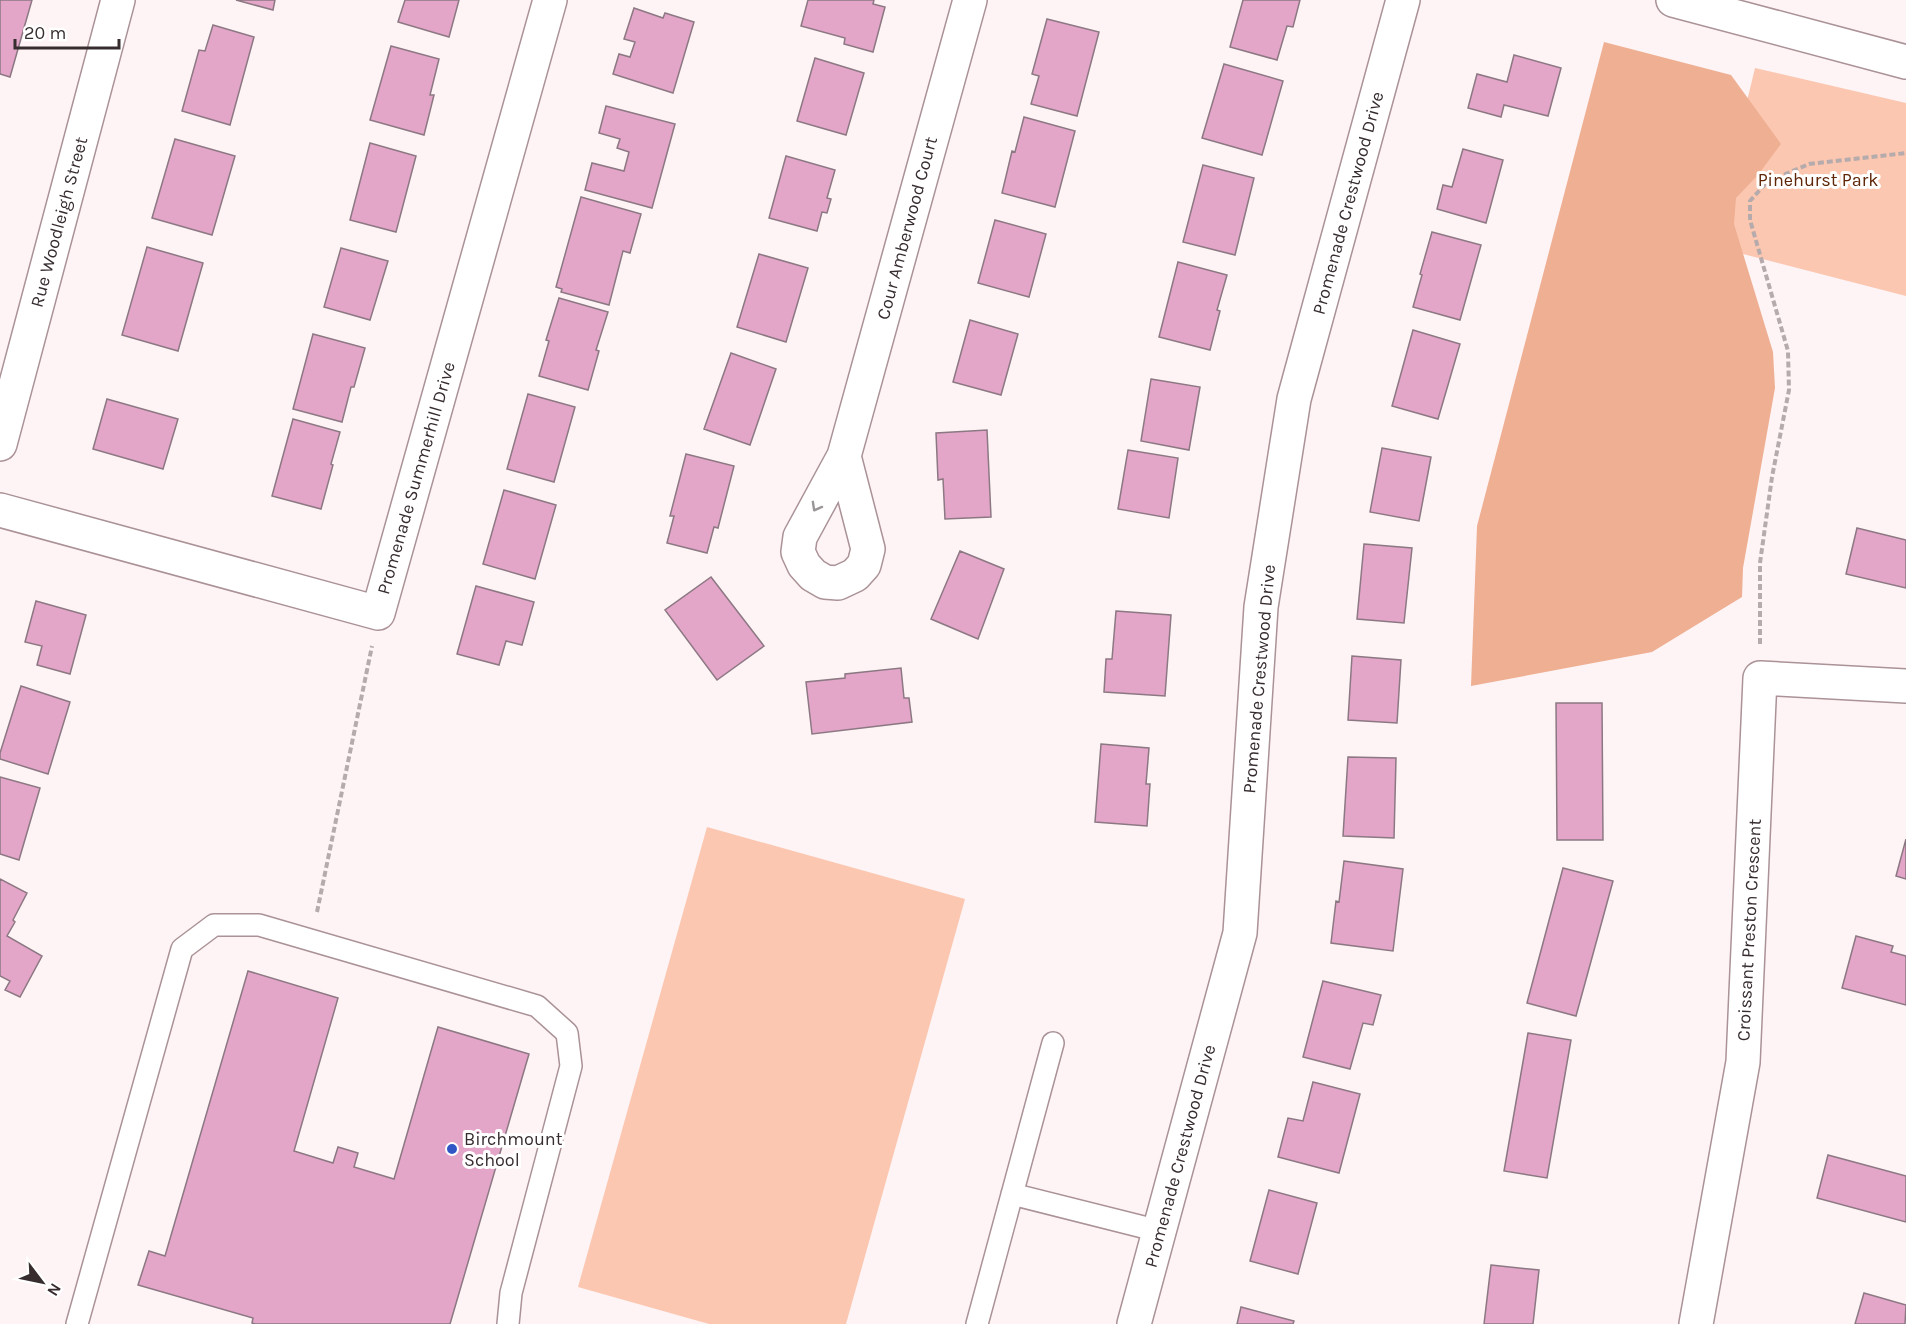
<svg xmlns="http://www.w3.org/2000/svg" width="1906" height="1324" viewBox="0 0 1906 1324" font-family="Karla,sans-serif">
  <rect width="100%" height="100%" fill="#fef4f5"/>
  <path fill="#fcc7b1" d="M1755 68 1906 103V296L1712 246Z
    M707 827 965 899 846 1324H709L578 1287Z"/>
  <path fill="#efaf93" d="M1604 42 1731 75 1781 144 1758 175 1736 198 1734 224 1773 352 1775 388 1743 568 1742 597 1652 652 1471 686 1477 526Z"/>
  <path fill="#e3a5c8" stroke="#8c7883" stroke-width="1.5" d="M0 0H32L10 77 0 74Z
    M236 0H275L273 10Z
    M405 0H459L449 37 398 22Z
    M808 0H874L873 4 885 7 873 52 844 44 845 38 801 26Z
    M1243 0H1300L1293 27 1287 26 1277 60 1230 47Z
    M634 8 663 18 665 13 694 22 673 93 613 74 619 54 630 57 635 42 624 39Z
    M1047 19 1099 32 1077 116 1031 104 1039 76 1032 74Z
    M213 25 254 37 230 125 182 111 199 50 205 51Z
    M391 46 439 59 430 95H434L424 135 370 120Z
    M1514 55 1561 68 1548 116 1504 105 1501 117 1468 108 1477 74 1507 82Z
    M815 58 864 73 846 135 797 121Z
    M1224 64 1283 81 1262 155 1202 138Z
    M606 106 675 124 652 208 585 190 592 163 624 171 629 152 617 148 620 139 599 133Z
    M1024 117 1075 131 1055 207 1002 193 1012 151 1015 152Z
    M175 139 235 156 212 235 152 218Z
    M370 143 416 156 396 232 350 220Z
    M1463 149 1503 160 1486 223 1437 209 1443 185 1452 187Z
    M786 156 835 170 827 198 831 199 827 213 822 212 817 231 769 218Z
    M1203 165 1254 178 1235 255 1183 242Z
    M581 197 641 214 630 253 623 251 609 305 561 292 562 289 556 287Z
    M995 220 1046 234 1029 297 978 283Z
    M1432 232 1481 245 1460 320 1413 307 1422 275 1420 274Z
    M147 247 203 263 178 351 122 335Z
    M341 248 388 261 370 320 324 307Z
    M759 254 808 268 786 342 737 327Z
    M1178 262 1227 275 1217 310 1220 311 1210 350 1159 337Z
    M559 298 608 312 596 350 599 351 588 390 539 376 549 341 546 340Z
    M970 320 1018 334 1001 395 953 382Z
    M1413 330 1460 344 1438 419 1392 406Z
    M313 334 365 348 354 387H351L342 422 293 409Z
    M731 353 776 369 750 445 704 429Z
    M1151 379 1200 387 1189 450 1141 441Z
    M528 394 575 407 554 482 507 469Z
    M107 399 178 419 163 469 93 449Z
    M293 419 340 432 331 464 333 465 321 509 272 496Z
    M987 430 991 517 945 519 943 479 938 480 936 433Z
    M1382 448 1431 457 1419 521 1370 512Z
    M1128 450 1178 458 1169 518 1118 509Z
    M686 454 734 466 718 528 714 527 707 553 667 543 674 516H670Z
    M504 490 556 505 535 579 483 564Z
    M1857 528 1906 540V588L1846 574Z
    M1364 544 1412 548 1404 623 1357 619Z
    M960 551 1004 569 978 639 931 619Z
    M711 577 764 646 717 680 665 610Z
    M476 586 534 602 522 645 506 641 499 665 457 654Z
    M36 601 86 615 70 674 37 665 42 646 25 642Z
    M1116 611 1171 615 1165 696 1104 692 1106 659H1112Z
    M1352 656 1401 660 1397 723 1348 720Z
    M901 668 904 698H909L912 722 812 734 806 682 845 678V674Z
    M21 686 70 702 48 774 0 759V753Z
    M1556 703H1602L1603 840H1557Z
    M1101 744 1149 748 1146 784H1150L1147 826 1095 822Z
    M1348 757 1396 758 1394 838 1343 836Z
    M0 777 40 788 19 860 0 854Z
    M1906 839V879L1896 876Z
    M1344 861 1403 869 1393 951 1331 943 1336 901 1339 902Z
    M1563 868 1613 881 1576 1016 1527 1003Z
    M0 879 27 893 13 920 15 922 7 936 42 956 20 997 5 990 10 981 0 976Z
    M1856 936 1893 946 1891 952 1906 956V1005L1842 988Z
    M248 971 338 998 294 1151 333 1163 338 1147 358 1153 354 1167 394 1179 438 1027 529 1054 450 1324H255L252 1323 253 1318 138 1285 149 1251 165 1256Z
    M1323 981 1381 995 1373 1025 1363 1023 1350 1069 1303 1057Z
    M1528 1033 1571 1040 1547 1178 1504 1171Z
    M1313 1082 1360 1094 1339 1173 1278 1157 1288 1118 1303 1121Z
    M1828 1155 1906 1176V1222L1817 1198Z
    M1269 1190 1317 1203 1298 1274 1250 1261Z
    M1491 1265 1539 1270 1533 1324H1484Z
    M1864 1293 1906 1305 1905 1324H1855Z
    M1241 1307 1294 1321 1293 1324H1237Z"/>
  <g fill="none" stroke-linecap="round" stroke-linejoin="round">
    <g stroke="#aa9297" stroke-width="24">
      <path id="service" d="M1012 1194 1159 1231
        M77 1324 182 949 214 925H259L537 1006 567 1033 571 1066 511 1293 508 1324
        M977 1324 1053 1043"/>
    </g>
    <g stroke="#aa9297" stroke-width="36">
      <path id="minor" d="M1673 0 1906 62
        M0 444 118 0
        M844 456 868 549 864 565 855 575 838 583 825 582 813 575 804 565 798 552 800 537 844 456 970 0
        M0 510 378 613 550 0
        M1134 1324 1240 933 1261 607 1294 399 1403 0
        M1696 1324 1743 1062 1760 678 1906 686"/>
    </g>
    <path stroke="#b5abac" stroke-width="4" stroke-dasharray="6 3" stroke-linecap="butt" d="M1760 644V563L1772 477 1789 390 1788 351 1750 220V201L1767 182 1809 164 1906 153
      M317 912 372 646"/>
    <use href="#service" stroke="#fff" stroke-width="21"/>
    <use href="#minor" stroke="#fff" stroke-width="33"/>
  </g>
  <defs><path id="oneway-chevron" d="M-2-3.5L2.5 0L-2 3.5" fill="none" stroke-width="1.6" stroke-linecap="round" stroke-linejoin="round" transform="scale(1.5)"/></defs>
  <use stroke="#9b9697" href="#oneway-chevron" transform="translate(816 507) rotate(119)"/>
  <circle fill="#3056c6" stroke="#fff" stroke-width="2" cx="452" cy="1149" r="6"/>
  <g text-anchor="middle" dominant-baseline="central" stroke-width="6" stroke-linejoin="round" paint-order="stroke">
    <g font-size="18" fill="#5e2507" stroke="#fff">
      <text x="1818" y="180">Pinehurst Park</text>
    </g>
    <g font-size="18" fill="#372d2f" stroke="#fff">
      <text transform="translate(1348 203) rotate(-75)">Promenade Crestwood Drive</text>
      <text transform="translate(59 222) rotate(-75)">Rue Woodleigh Street</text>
      <text transform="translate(907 228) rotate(-75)">Cour Amberwood Court</text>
      <text transform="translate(416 478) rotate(-74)">Promenade Summerhill Drive</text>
      <text transform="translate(1259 679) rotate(-85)">Promenade Crestwood Drive</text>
      <text transform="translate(1749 930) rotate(-87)">Croissant Preston Crescent</text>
      <text transform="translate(1180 1156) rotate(-75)">Promenade Crestwood Drive</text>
    </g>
    <g font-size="18" fill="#372d2f" stroke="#fff" text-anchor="start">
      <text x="464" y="1139">Birchmount<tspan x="464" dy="21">School</tspan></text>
    </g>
  </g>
  <g transform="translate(42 1282) rotate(122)" stroke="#ffffff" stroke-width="4.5" paint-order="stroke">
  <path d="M0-4.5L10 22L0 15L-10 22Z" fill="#372d2f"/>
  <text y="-9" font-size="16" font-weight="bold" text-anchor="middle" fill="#372d2f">N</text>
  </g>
  <path d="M15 39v9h104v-9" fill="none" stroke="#372d2f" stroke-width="3"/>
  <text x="24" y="39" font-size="18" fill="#372d2f" stroke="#ffffff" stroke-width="4.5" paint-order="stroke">20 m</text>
</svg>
